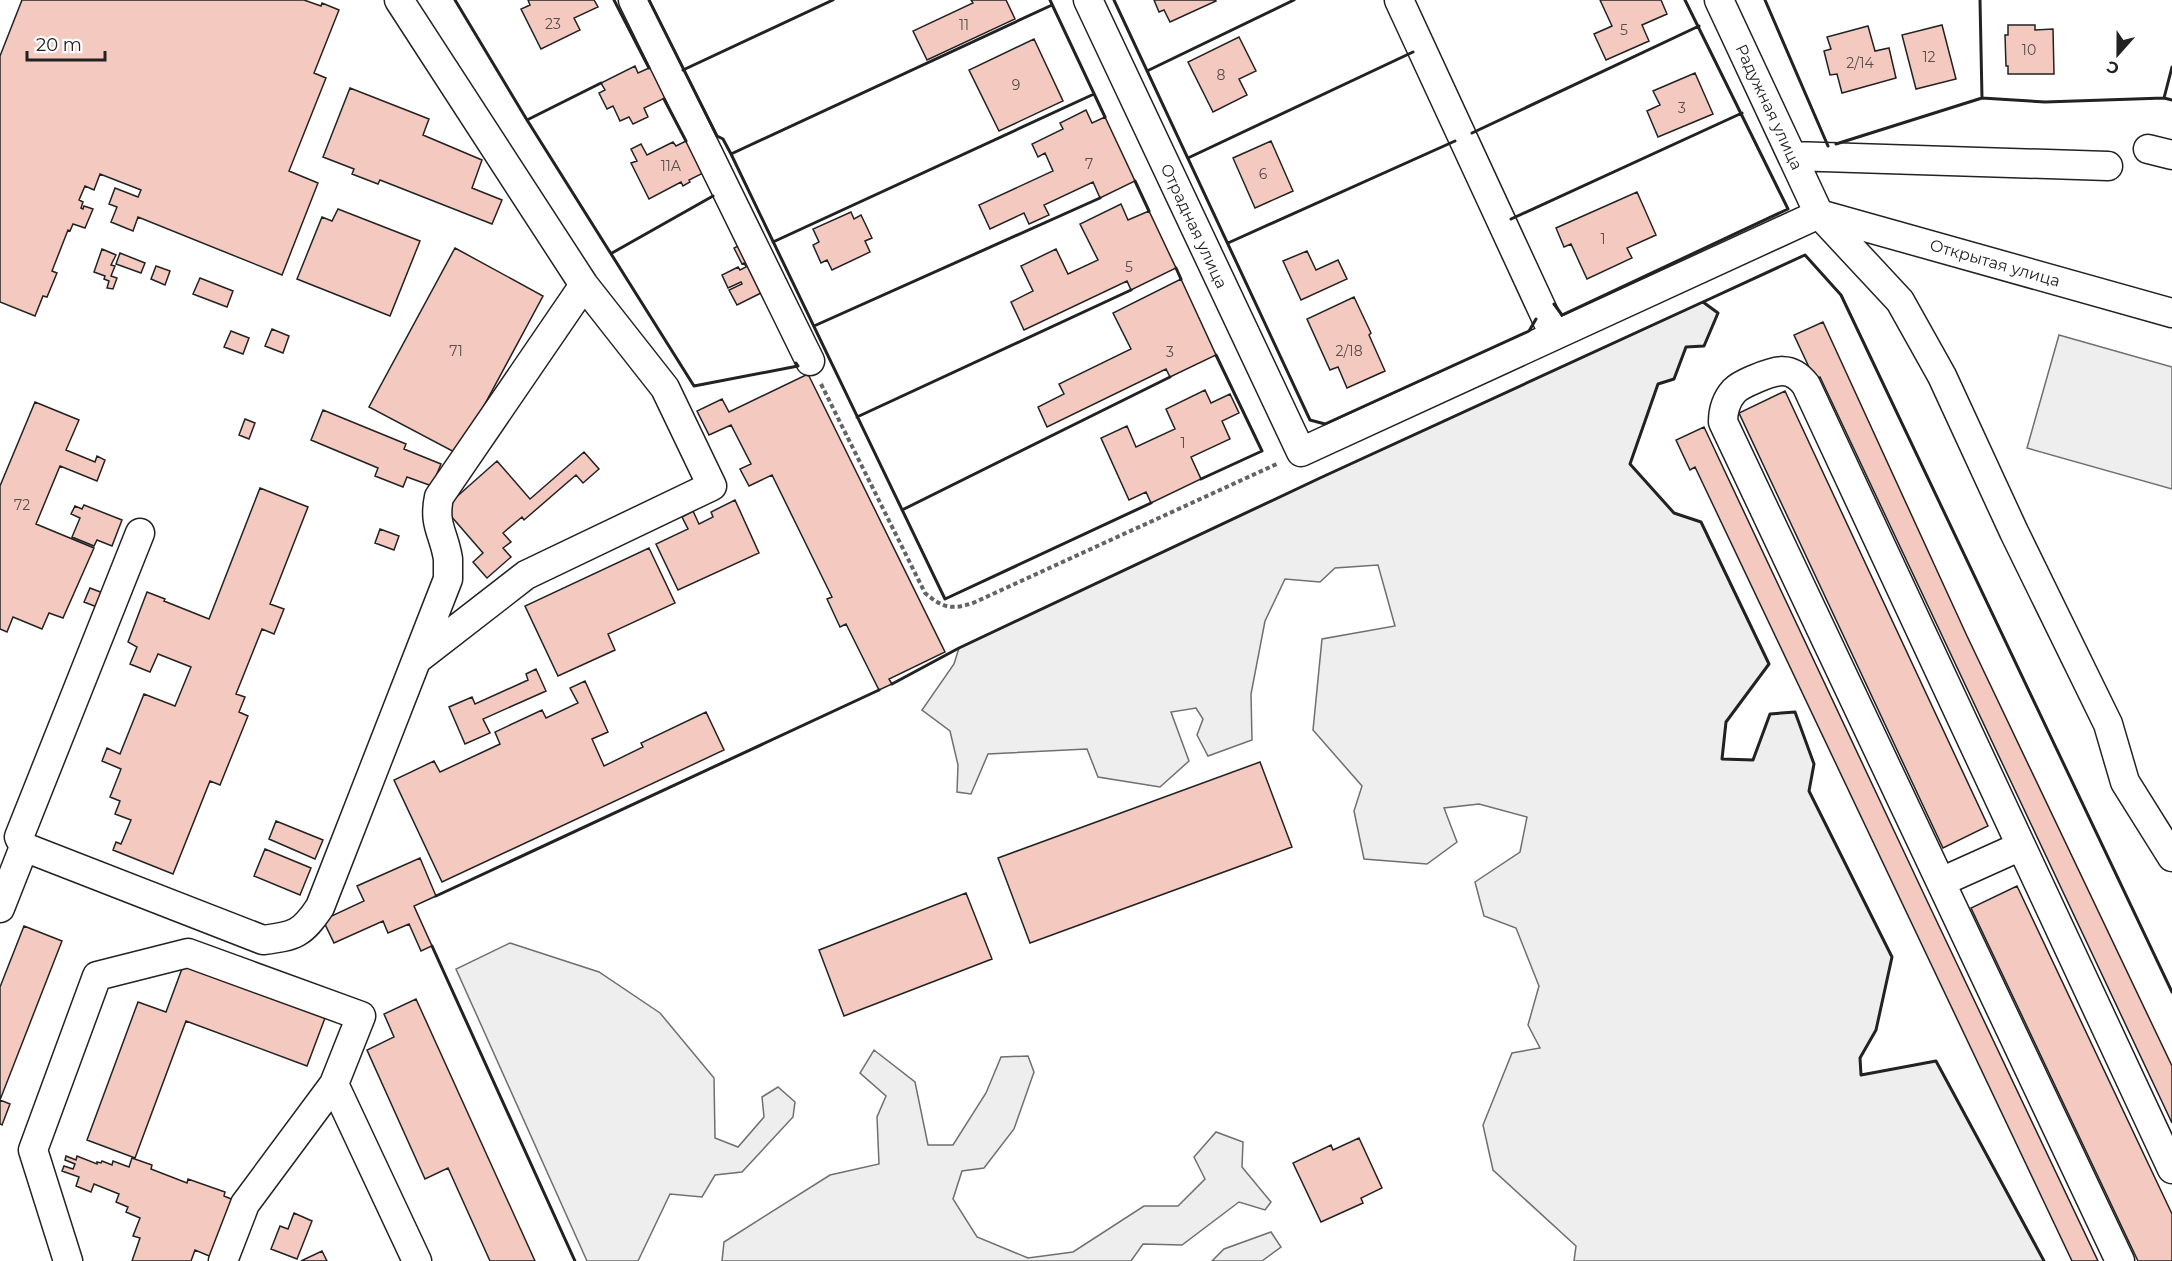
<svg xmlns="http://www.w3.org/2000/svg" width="2172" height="1261" viewBox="0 0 2172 1261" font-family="Montserrat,sans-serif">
  <rect width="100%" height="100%" fill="#fff"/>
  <path fill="#eee" stroke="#6f6f6f" stroke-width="1.5" d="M1703 302 1718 313 1704 346 1686 347 1674 379 1658 384 1630 464 1674 513 1701 522 1769 664 1726 722 1722 759 1753 760 1770 714 1795 712 1814 764 1809 791 1892 957 1876 1030 1860 1058 1861 1075 1936 1061 2044 1261H1574L1576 1246 1493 1170 1483 1125 1512 1053 1540 1048 1528 1025 1539 986 1516 928 1484 916 1475 882 1520 852 1527 817 1479 804 1444 808 1457 842 1427 864 1364 859 1354 811 1362 786 1313 730 1322 639 1395 626 1378 565 1335 568 1320 582 1285 579 1265 621 1251 694 1252 740 1208 756 1197 735 1203 719 1196 708 1171 712 1189 761 1160 787 1098 777 1087 749 988 754 971 794 957 792 958 765 950 731 922 710 954 664 959 648 1320 478Z
    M2059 335 2172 367V489L2027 448Z
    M510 943 599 972 660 1013 714 1078 715 1138 738 1147 764 1117 762 1097 778 1087 795 1102 793 1117 742 1172 715 1175 702 1197 670 1194 638 1261H587L456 969Z
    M874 1050 915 1082 928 1145H953L986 1093 1001 1057 1028 1056 1034 1072 1014 1129 984 1168 962 1171 953 1199 977 1237 1028 1258 1073 1252 1144 1206H1178L1205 1179 1194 1157 1216 1132 1243 1142 1242 1167 1271 1202 1265 1210 1239 1202 1182 1245 1143 1244 1131 1261H722L724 1242 830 1175 879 1164 877 1117 886 1096 860 1073Z
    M1271 1232 1281 1247 1262 1261H1212L1224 1249Z"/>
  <path fill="#f3c9c0" stroke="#222" stroke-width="1.5" d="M22 0H304L321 6 322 3 339 10 314 73 326 78 289 171 318 183 282 275 138 217 133 231 111 222 117 207 109 204 115 188 138 197 141 190 100 174 94 190 85 186 79 200 83 202 81 208 83 209 84 206 93 209 85 228 73 224 70 231 68 230 52 271 57 273 47 297 43 296 35 316 0 302V56Z
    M528 0H594L598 7 574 18 580 30 541 49 521 9 530 5Z
    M971 0H1006L1015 19 927 60 913 31 973 3Z
    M1154 0H1215L1216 1 1170 22 1164 10 1159 12Z
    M1600 0H1661L1667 14 1642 25 1649 41 1606 60 1594 34 1612 26Z
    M1942 25 1956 79 1916 89 1902 35Z
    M2008 25H2035V30L2053 29 2054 74H2008V66H2006L2005 35H2008Z
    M1868 26 1875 51 1889 48 1896 78 1842 93 1837 74 1830 75 1824 51 1831 49 1827 37Z
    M1239 37 1256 71 1239 79 1247 95 1213 112 1188 62Z
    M1034 39 1063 101 999 131 969 70Z
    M660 63 675 93 644 108 648 117 633 124 629 117 620 121 613 106 607 109 599 93 605 90 601 83 635 66 638 73Z
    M1695 73 1713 114 1658 137 1647 111 1660 105 1653 91Z
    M350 88 429 119 423 135 482 160 472 188 502 200 492 224 380 180 378 184 352 174 354 169 323 157Z
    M1086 110 1092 123 1105 117 1135 181 1100 198 1093 182 1044 205 1049 215 1029 224 1024 213 990 229 979 205 1053 171 1045 153 1038 157 1032 144 1063 129 1060 123Z
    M694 137 711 169 689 180 690 182 683 186 681 182 649 199 631 163 637 161 631 149 641 144 647 155 673 142 676 146Z
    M1271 141 1293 191 1255 208 1233 158Z
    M1637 192 1656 235 1627 248 1632 258 1587 279 1571 244 1564 247 1556 228Z
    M1121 204 1128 220 1149 211 1176 268 1131 290 1127 281 1024 330 1011 302 1033 291 1021 266 1056 249 1068 274 1098 260 1080 224Z
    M338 209 420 241 390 316 297 279 322 217 332 221Z
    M851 212 854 219 861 215 872 238 865 241 870 252 832 270 827 260 821 263 813 245 819 242 813 229Z
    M746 242 761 293 737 305 729 290 742 284 741 282 728 288 722 275 738 267 740 270 746 267 744 263 742 264 734 248Z
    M455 248 543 296 458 454 369 407Z
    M102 249 116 255 111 265 115 266 111 276 117 278 113 289 107 288 109 281 104 279 105 276 94 272Z
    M1307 251 1316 270 1338 260 1347 279 1301 300 1283 261Z
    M120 253 145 263 141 273 116 264Z
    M156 266 170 271 165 285 151 279Z
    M200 278 233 291 227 307 193 294Z
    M1181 279 1216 355 1170 377 1166 369 1047 427 1038 407 1064 394 1059 384 1131 349 1113 313Z
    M1354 297 1371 333 1369 335 1385 371 1347 388 1338 367 1330 370 1307 319Z
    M1823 322 1967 636 2172 1066V1123L1820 377 1815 380 1794 335Z
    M272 329 289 336 283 353 265 346Z
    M231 331 249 338 243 354 224 347Z
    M808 374 945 652 889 679 892 684 879 690 846 624 840 627 827 599 832 597 772 475 749 486 740 469 751 464 731 425 709 435 697 411 722 399 729 412Z
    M1205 390 1211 403 1230 394 1239 413 1222 421 1230 439 1191 457 1201 479 1151 503 1146 492 1129 500 1101 438 1127 426 1136 447 1175 429 1166 409Z
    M1785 391 1988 826 1943 848 1739 413Z
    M35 402 79 420 66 450 95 462 97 456 105 460 97 481 60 466 36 524 94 548 63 618 49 613 42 629 13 617 7 632 0 629V486Z
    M323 410 406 444 404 449 441 464 432 486 407 477 403 487 375 476 378 468 311 440Z
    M245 419 255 423 249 439 239 435Z
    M1704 427 1929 905 2098 1261H2072L1695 467 1690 470 1676 440Z
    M584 452 599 469 583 483 576 475 524 520 522 517 503 533 511 542 503 548 511 557 487 578 473 562 483 553 444 508 497 461 530 499Z
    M260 488 308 507 270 604 284 609 274 634 262 629 236 694 245 697 239 712 248 716 220 785 210 781 173 874 113 850 116 842 121 844 131 820 115 814 120 801 110 797 121 769 102 761 107 748 120 754 144 694 175 706 191 667 158 654 150 672 130 664 137 647 128 642 147 592 165 599 164 601 209 619Z
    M735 500 759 553 678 590 656 544 688 529 682 517 693 511 699 524 713 517 711 512Z
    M84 505 122 520 112 546 97 540 94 546 72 537 80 518 71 514 75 506 82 509Z
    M380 529 399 536 394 550 375 543Z
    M649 548 675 603 608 634 615 650 558 676 525 606Z
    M90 588 103 593 97 607 84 602Z
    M536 669 546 691 483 719 490 733 465 744 449 707 472 697 475 704 528 680 526 674Z
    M585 681 608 732 592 739 604 766 643 747 641 743 706 712 724 750 442 882 394 780 434 761 440 772 500 744 495 732 542 710 546 718 578 703 570 688Z
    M1260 762 1292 847 1030 943 998 858Z
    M276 821 323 840 315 859 269 839Z
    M265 849 311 868 300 895 254 876Z
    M420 858 436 896 414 906 432 946 421 951 409 924 388 933 383 921 334 943 323 920 364 901 357 886Z
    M2017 886 2172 1214V1261H2138L1971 908Z
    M966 893 992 959 844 1016 819 950Z
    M24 926 62 941 0 1100 10 1104 2 1125 0 1124V987Z
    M183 966 325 1018 307 1066 186 1021 135 1158 87 1140 138 1002 166 1012Z
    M416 999 535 1261H490L448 1168 425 1179 367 1050 394 1037 384 1014Z
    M1359 1138 1382 1188 1361 1198 1363 1203 1321 1222 1293 1163 1331 1145 1333 1150Z
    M66 1156 76 1160 77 1156 97 1164V1162L101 1163 102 1161 112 1165 113 1161 129 1167 132 1158 152 1165 151 1169 187 1183 188 1179 225 1192 224 1196 236 1201 214 1258 195 1250 191 1261H132L140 1238 133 1236 140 1218 126 1212 128 1207 116 1202 119 1194 94 1184 91 1192 76 1186 79 1177 62 1171 64 1166 73 1169 75 1164 65 1160Z
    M294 1213 312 1221 297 1259 271 1249 280 1226 288 1229Z
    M322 1251 327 1261H301Z"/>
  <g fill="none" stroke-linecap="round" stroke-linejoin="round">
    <g stroke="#222" stroke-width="31">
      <path id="minor" d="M399 0 584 285 665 388 712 486 526 575 419 658
        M633 0 810 361
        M1088 0 1301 452 1819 214
        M1399 0 1554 335
        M1719 0 1819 214 1900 301 1942 376 2014 532 2108 724 2125 782 2172 857
        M2148 149 2172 155
        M1792 156 2108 166
        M1819 214 2172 313
        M24 847 19 837 140 533
        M1941 882 2021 846
        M0 908 24 847 263 940C295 936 302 934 320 907L448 579C448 572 448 565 448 559 444 533 433 525 439 497L584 285
        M68 1261 33 1150 97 976 188 953 361 1016 334 1084 417 1261
        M223 1261 245 1204 334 1084
        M2120 1261 1723 422C1723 411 1726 400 1734 391 1740 385 1748 382 1755 379 1776 370 1791 365 1806 385L2172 1169"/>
    </g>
    <path stroke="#646464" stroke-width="4" stroke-dasharray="4.5 3" stroke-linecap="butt" d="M821 384 925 593C943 608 951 610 973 603L1279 463"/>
    <use href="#minor" stroke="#fff" stroke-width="28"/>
    <path stroke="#222" stroke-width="3" d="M455 0 527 120 694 386 798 366 796 363
      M614 0 649 68
      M649 0 717 136 723 139 731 154 945 599 1151 503
      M1050 0 1105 117
      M1114 0 1310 420 1325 424 1529 331 1536 319
      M1765 0 1828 146
      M1980 0 1982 98
      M683 70 833 0
      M1147 71 1294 0
      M2164 98 2172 100
      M664 99 686 141
      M527 120 601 83
      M1472 133 1699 26
      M1836 144 1982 98 2045 102 2164 98 2172 67
      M731 154 1052 5
      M1188 158 1413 52
      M1135 181 1149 211
      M1511 219 1742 113
      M773 242 1094 94
      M1228 243 1455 141
      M612 253 713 196
      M1176 268 1181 279
      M1554 304 1562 315 1788 209 1685 0
      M814 326 1100 198
      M857 417 1131 290
      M1201 479 1262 451 1216 355
      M902 510 1170 377
      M892 684 959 648 1320 478 1705 301
      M436 896 879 690
      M432 946 575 1261
      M2044 1261 1936 1061 1861 1075 1860 1058 1876 1030 1892 957 1809 791 1814 764 1795 712 1770 714 1753 760 1722 759 1726 722 1769 664 1701 522 1674 513 1630 464 1658 384 1674 379 1686 347 1704 346 1718 313 1703 302 1805 255 1841 295 2172 992"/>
  </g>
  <g text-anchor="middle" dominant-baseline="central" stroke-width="4.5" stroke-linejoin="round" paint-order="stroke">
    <g font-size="14" fill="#564c4a">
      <text x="553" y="24">23</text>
      <text x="964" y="25">11</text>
      <text x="1624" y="30">5</text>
      <text x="2029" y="50">10</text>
      <text x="1929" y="57">12</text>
      <text x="1860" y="63">2/14</text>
      <text x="1221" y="75">8</text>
      <text x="1016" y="85">9</text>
      <text x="1682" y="108">3</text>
      <text x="1089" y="164">7</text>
      <text x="671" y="166">11А</text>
      <text x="1263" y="174">6</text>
      <text x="1603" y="239">1</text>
      <text x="1129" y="267">5</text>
      <text x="456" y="351">71</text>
      <text x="1349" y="351">2/18</text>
      <text x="1170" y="352">3</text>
      <text x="1183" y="443">1</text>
      <text x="22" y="505">72</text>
    </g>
    <g font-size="16" fill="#222" stroke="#fff">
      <text transform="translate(1769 107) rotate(65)">Радужная улица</text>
      <text transform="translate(1194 226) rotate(65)">Отрадная улица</text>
      <text transform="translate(1995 263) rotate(16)">Открытая улица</text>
    </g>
  </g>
  <g transform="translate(2118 54) rotate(201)" stroke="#ffffff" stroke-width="4.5" paint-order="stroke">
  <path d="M0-4.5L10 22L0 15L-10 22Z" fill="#222222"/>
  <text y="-9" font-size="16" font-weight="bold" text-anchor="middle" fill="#222222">С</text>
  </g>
  <path d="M27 51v9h78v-9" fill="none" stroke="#222222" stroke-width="3"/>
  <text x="36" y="51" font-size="18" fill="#222222" stroke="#ffffff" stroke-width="4.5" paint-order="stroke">20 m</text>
</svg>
